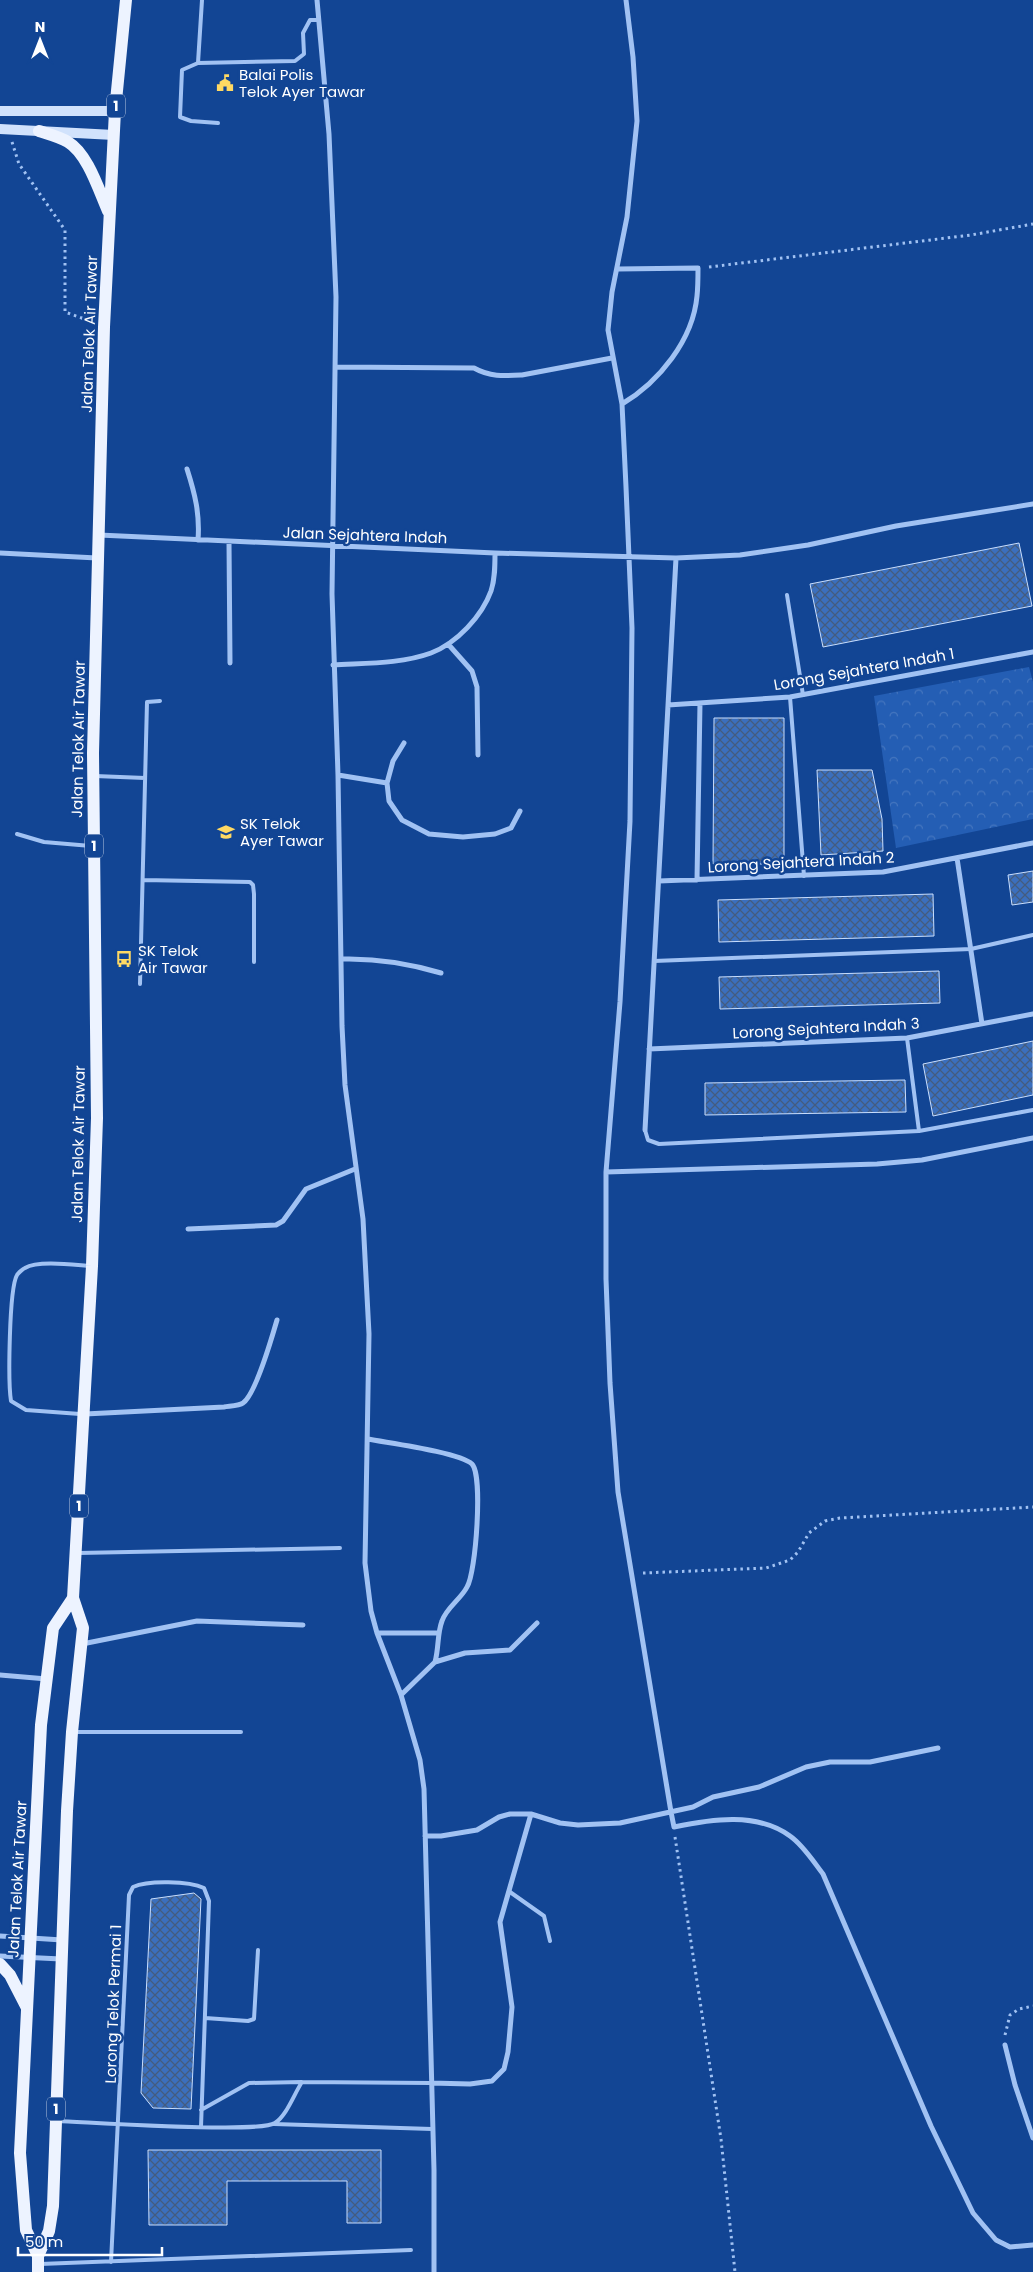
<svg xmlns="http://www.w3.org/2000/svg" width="1033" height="2272" viewBox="0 0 1033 2272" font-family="Poppins,sans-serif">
  <defs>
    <pattern id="park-crowns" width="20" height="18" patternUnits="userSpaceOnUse" patternTransform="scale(1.25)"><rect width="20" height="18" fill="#245eb4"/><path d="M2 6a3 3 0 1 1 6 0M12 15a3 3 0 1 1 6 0" fill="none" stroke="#4576bf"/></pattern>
    <pattern id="building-cross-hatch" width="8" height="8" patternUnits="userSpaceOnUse" patternTransform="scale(1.25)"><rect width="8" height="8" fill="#3b6fbd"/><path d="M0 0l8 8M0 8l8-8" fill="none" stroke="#445c7f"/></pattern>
  </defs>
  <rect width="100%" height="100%" fill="#124594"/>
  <path fill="url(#park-crowns)" d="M1029 667 1033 682V819L896 848 874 696Z"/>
  <path fill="url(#building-cross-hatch)" stroke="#c9defd" d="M1019 543 1032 606 823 647 810 584Z
    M714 718H784V864H713Z
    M817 770H872L882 819 883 851 821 855Z
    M1033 871V902L1012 905 1008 875Z
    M933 894 934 936 719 942 718 900Z
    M939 971 940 1003 720 1009 719 977Z
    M1033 1041V1095L933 1116 923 1064Z
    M905 1080 906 1112 705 1115V1083Z
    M194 1893 201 1899 191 2109 153 2108 141 2093 151 1899Z
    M148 2150H381V2223H347V2181H227V2225H149Z"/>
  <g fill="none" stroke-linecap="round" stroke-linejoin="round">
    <path stroke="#a1c2f3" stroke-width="3" stroke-dasharray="2.5 4" stroke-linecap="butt" d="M12 142 19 164 65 230V312L90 321
      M709 267 971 235 1033 224
      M643 1573 766 1568 790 1560 798 1552 809 1533 825 1521 840 1518 1033 1507
      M675 1837 721 2139 735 2272
      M1005 2035 1010 2015 1019 2009 1033 2006"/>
    <path stroke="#a1c2f3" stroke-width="4" d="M202 0 198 63 295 61 304 54 303 33 310 20H319
      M198 63 182 70 180 117 191 121 218 123
      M787 595 803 695
      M790 697 804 876
      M95 776 145 778
      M17 834 44 842 91 846
      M143 880 250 882 253 885 254 894V962
      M654 961 971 949 1033 935
      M140 984 147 702 160 701
      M907 1038 919 1131
      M645 1130 648 1140 659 1144 919 1131 1033 1110
      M80 1414 26 1410 11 1401C8 1383 9 1289 17 1275 18 1273 23 1269 25 1268 38 1260 75 1265 90 1266
      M78 1553 340 1548
      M74 1732H241
      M510 1892 544 1916 550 1941
      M205 2018 248 2021 254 2019 258 1950
      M201 2110 249 2083 302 2082
      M58 2121C88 2122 259 2134 275 2123 287 2115 294 2094 302 2082L431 2083
      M274 2124 432 2129
      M111 2262 129 1895 133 1887C148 1880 189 1881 204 1888L209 1901 201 2127
      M40 2264 411 2250"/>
    <path stroke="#a1c2f3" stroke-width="5" d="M317 0 329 134 336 297 332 594 338 775 342 1026 345 1085 363 1219 369 1334 365 1563 371 1611 377 1633 401 1695 420 1760 424 1789 434 2170V2272
      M626 0 633 57 637 121 627 217 612 292 608 330 622 404 626 487 632 628 630 821 620 1002 606 1172V1279L610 1383 618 1492 671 1812 674 1827C712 1819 757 1812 790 1836 803 1845 813 1861 823 1874L931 2126 973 2213 996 2240 1010 2247 1033 2245
      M618 269 698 268C698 277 698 287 697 296 693 340 659 382 622 404
      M336 367 474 368C490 377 504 376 522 375L612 358
      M187 469C195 494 200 514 198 540
      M99 535 495 553 676 558 740 555 808 545 896 526 1033 504
      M229 542 230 663
      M0 553 97 558
      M448 644 472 671 477 687 478 755
      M333 665C365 663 401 664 431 653 457 643 482 616 491 591 495 579 495 566 495 553
      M668 705 790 697 1033 652
      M338 775 387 783 389 801 402 820 429 834 463 837 495 834 511 828 520 811
      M387 783 393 761 404 743
      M957 858 982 1024
      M697 880 700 703
      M659 881 883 872 1033 843
      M341 959C376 958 408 963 441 973
      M649 1049 907 1038 1033 1014
      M645 1130 676 558
      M606 1172 877 1164 922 1160 1033 1138
      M188 1229 276 1225 283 1221 306 1189 355 1169
      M85 1414 224 1407C230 1406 239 1406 243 1403 256 1394 272 1337 277 1320
      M368 1439C388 1443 459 1452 472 1464 483 1475 476 1573 467 1587 461 1599 446 1608 442 1621 437 1634 439 1648 435 1662L401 1695
      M377 1633H438
      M82 1644 197 1621 303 1625
      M435 1662 465 1653 510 1650 537 1623
      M0 1675 47 1679
      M425 1836H441L477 1830 499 1817 510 1814H531L560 1823 578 1825 620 1823 693 1807 713 1797 759 1787 806 1767 830 1762H870L938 1748
      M0 1936 62 1940
      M0 1956 61 1959
      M1005 2045 1015 2085 1033 2138
      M431 2083 470 2084 492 2081 504 2069 508 2052 512 2007 500 1922 531 1814"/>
    <path stroke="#d1e2fc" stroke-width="10" d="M0 111H115
      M0 129 114 135"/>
    <path stroke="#edf3ff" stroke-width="12" d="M39 131C48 134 60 137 68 142 88 154 99 191 108 211
      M0 1964 10 1975 27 2008
      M38 2256 26 2230 20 2153 41 1725 53 1628 73 1598
      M38 2272V2256L49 2231 53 2206 67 1811 72 1732 83 1628 73 1598 92 1266 97 1118 93 753 104 327 115 111 126 0"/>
  </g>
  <defs>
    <g id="civic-bare" transform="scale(1.35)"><path d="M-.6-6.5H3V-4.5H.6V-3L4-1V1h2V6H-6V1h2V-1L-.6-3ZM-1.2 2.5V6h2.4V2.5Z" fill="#ffd963" stroke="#124594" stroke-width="2.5" paint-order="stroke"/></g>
    <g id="school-bare" transform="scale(1.35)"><path d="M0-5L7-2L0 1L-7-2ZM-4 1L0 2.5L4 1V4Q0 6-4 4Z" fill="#ffd963" stroke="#124594" stroke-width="2.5" paint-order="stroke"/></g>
    <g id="bus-bare" transform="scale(1.35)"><path d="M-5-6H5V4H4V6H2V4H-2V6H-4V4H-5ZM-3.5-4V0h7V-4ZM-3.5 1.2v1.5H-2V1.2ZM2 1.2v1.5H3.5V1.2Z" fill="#ffd963" stroke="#124594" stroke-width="2.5" paint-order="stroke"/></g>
  </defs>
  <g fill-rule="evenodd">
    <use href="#civic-bare" x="225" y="83"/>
    <use href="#school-bare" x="226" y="832"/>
    <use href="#bus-bare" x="124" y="959"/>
  </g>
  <g text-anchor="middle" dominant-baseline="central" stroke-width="5" stroke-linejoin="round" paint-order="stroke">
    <g fill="#124594" stroke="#b8c7df" stroke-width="1">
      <rect x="107" y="94.5" width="18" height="23" rx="4"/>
      <rect x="85" y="834.5" width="18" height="23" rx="4"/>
      <rect x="70" y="1494.5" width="18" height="23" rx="4"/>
      <rect x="47" y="2097.5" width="18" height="23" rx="4"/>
    </g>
    <g font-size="14" font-weight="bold" fill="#fff">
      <text x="116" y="106">1</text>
      <text x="94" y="846">1</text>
      <text x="79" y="1506">1</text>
      <text x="56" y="2109">1</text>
    </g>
    <g font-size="15" fill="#fff" stroke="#124594" text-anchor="start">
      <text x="239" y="74">Balai Polis<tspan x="239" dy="17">Telok Ayer Tawar</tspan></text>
      <text x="240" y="823">SK Telok<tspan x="240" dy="17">Ayer Tawar</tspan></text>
      <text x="138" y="950">SK Telok<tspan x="138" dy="17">Air Tawar</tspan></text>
    </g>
    <g font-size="15" fill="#fff" stroke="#124594">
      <text transform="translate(89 334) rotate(-88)">Jalan Telok Air Tawar</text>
      <text transform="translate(365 535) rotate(2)">Jalan Sejahtera Indah</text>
      <text transform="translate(864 669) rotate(-10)">Lorong Sejahtera Indah 1</text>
      <text transform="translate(78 739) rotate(-89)">Jalan Telok Air Tawar</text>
      <text transform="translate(801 862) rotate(-3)">Lorong Sejahtera Indah 2</text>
      <text transform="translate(826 1028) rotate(-3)">Lorong Sejahtera Indah 3</text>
      <text transform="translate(78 1144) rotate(-89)">Jalan Telok Air Tawar</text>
      <text transform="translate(17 1879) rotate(-87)">Jalan Telok Air Tawar</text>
      <text transform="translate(113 2004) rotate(-88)">Lorong Telok Permai 1</text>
    </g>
  </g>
  <g transform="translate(40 40)" stroke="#124594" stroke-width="4" paint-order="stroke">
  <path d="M0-4L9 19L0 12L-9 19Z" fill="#ffffff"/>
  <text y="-8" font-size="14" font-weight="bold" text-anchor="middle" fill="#ffffff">N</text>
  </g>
  <path d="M18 2247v8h144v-8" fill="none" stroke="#ffffff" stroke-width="2.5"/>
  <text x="25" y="2247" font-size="15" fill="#ffffff" stroke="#124594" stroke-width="4" paint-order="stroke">50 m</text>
</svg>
